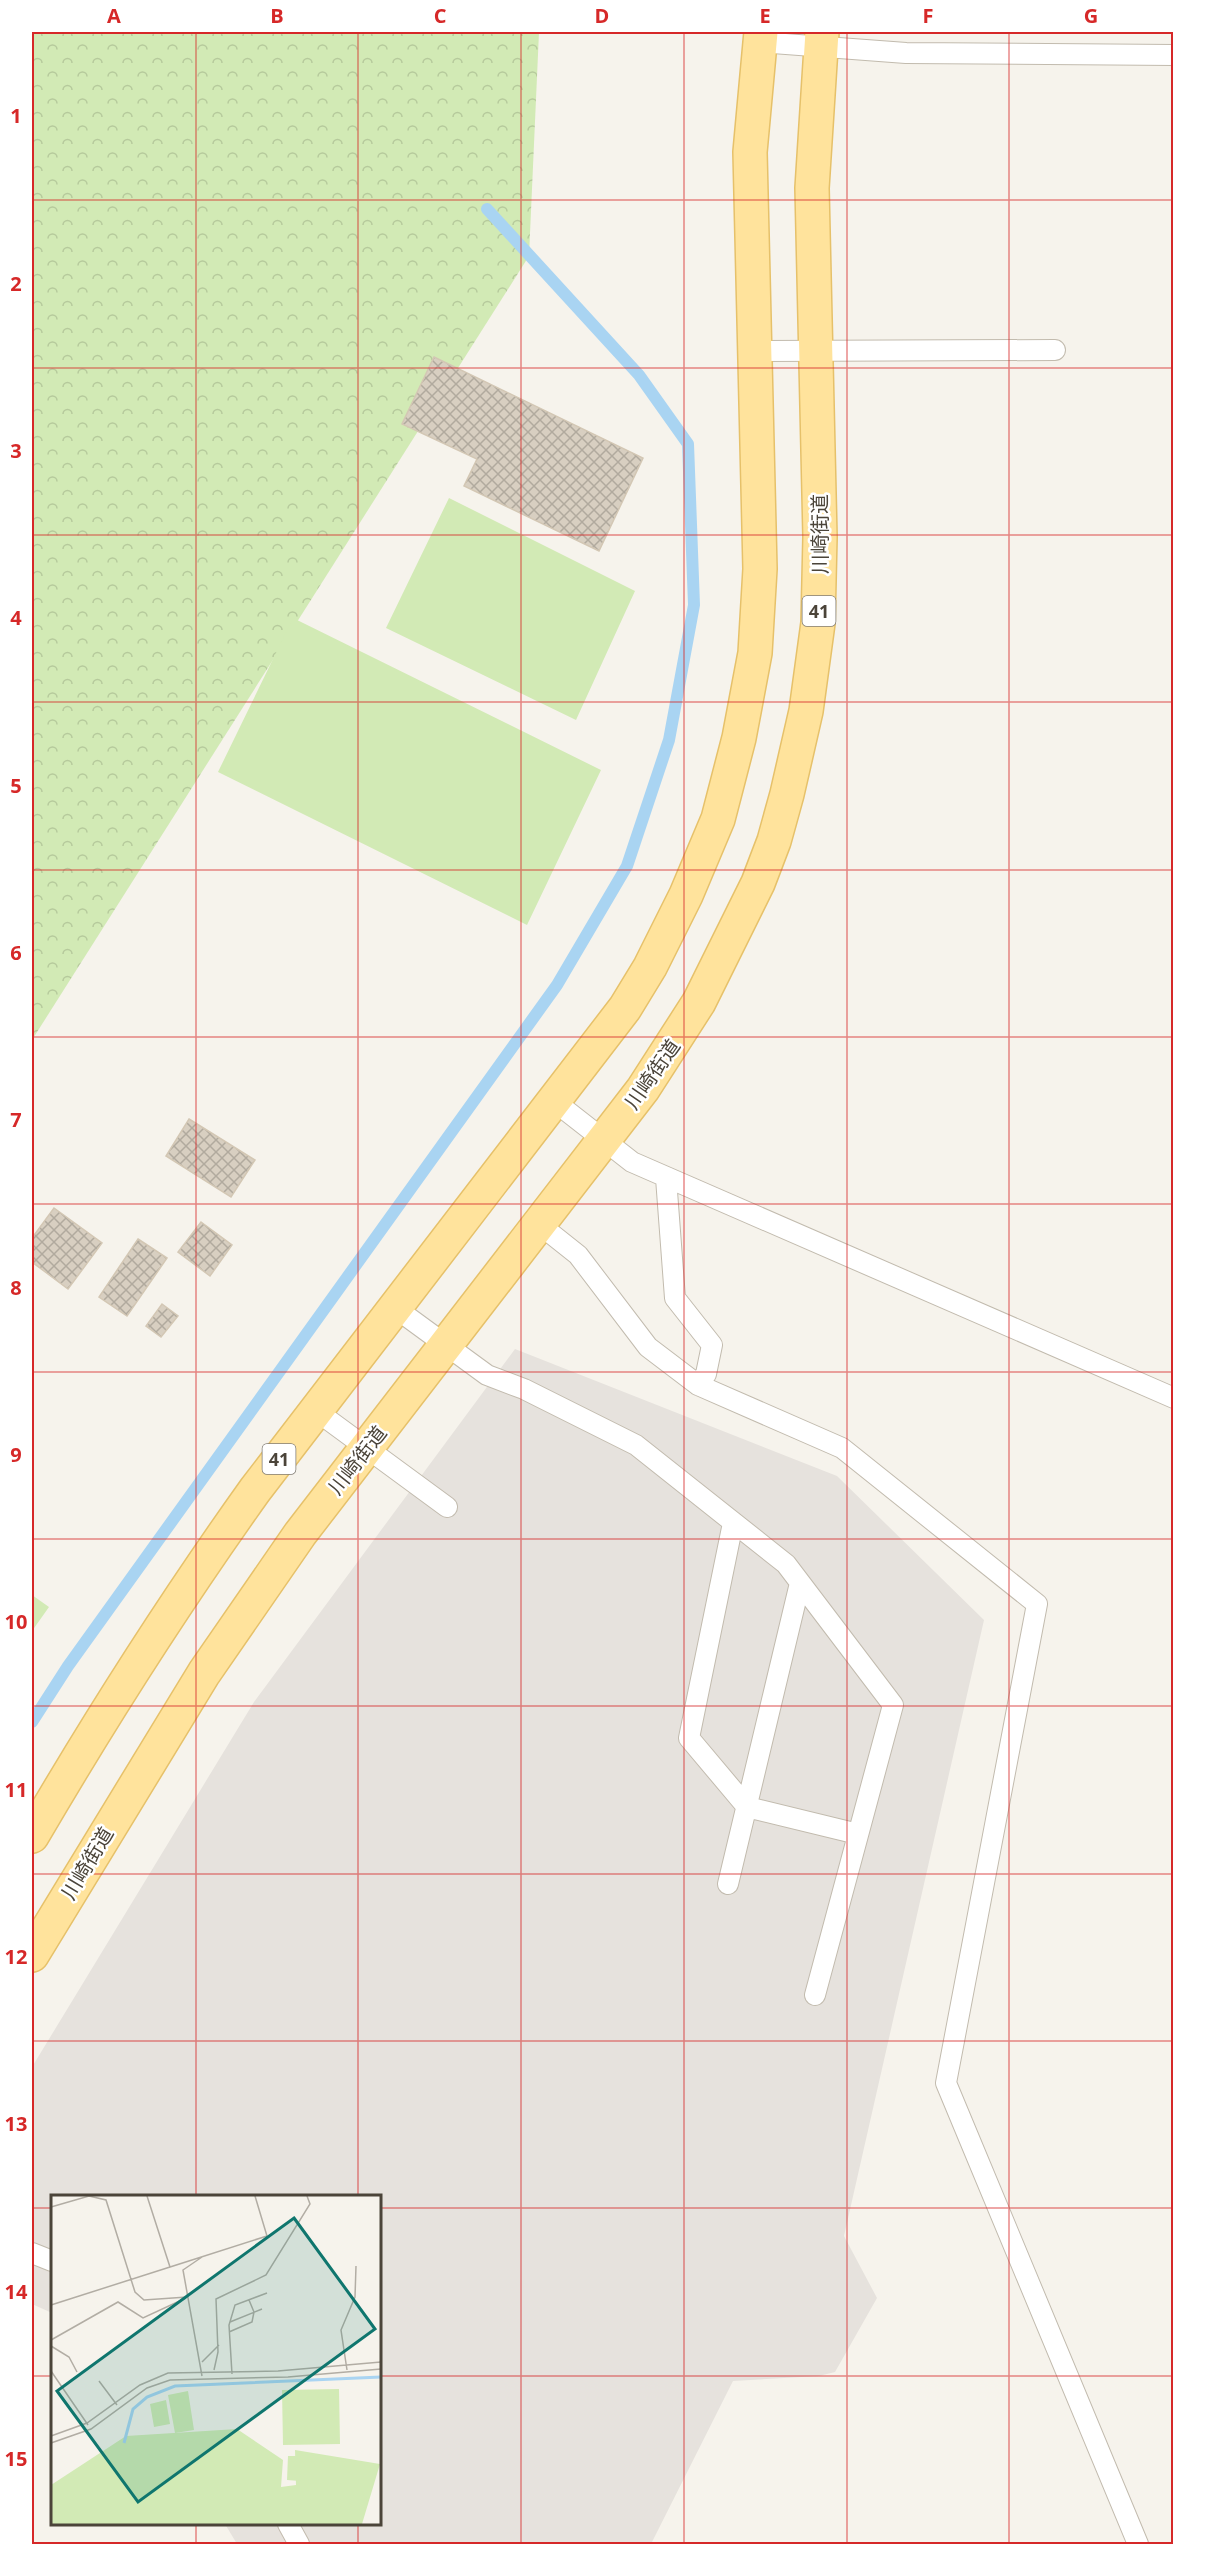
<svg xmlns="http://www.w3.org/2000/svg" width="1205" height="2576" viewBox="0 0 1205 2576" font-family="'Open Sans','Noto Sans JP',sans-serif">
  <defs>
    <pattern id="forest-crowns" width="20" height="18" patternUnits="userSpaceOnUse" patternTransform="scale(1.5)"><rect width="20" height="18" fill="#d2eab5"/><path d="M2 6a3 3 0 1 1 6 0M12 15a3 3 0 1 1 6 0" fill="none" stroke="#b6ca9c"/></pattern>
    <pattern id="building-cross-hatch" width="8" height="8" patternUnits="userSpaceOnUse" patternTransform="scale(1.5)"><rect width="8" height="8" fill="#d8cfc1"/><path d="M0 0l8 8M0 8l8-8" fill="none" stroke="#b1aa9e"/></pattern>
  </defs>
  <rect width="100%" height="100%" fill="#f6f3ec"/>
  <path fill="#e6e2dd" d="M515 1349 837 1476 984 1620 844 2236 877 2298 835 2372 819 2376 733 2381 651 2544H237L225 2524H380V2196H52V2313L32 2304V2067L254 1702Z"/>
  <path fill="url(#forest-crowns)" d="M32 32H539L529 256 32 1040Z"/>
  <path fill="#d2eab5" d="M449 498 635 591 576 720 386 628Z
    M293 618 601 770 527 925 218 772Z
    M32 1595 49 1607 32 1631Z"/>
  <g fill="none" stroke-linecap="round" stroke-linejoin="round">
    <path stroke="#a9d4f2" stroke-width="12" d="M32 1722 68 1666 557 985 627 866 669 740 694 605 688 444 639 375 487 209"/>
  </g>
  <path fill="url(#building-cross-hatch)" stroke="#d3c7b4" stroke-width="1.5" d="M434 357 643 458 599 551 464 486 477 459 402 424Z
    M189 1119 255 1160 231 1197 166 1156Z
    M54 1208 102 1243 68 1289 32 1262V1238Z
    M201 1222 232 1245 210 1276 178 1252Z
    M138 1239 167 1258 127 1316 99 1297Z
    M162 1304 178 1316 161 1337 146 1326Z"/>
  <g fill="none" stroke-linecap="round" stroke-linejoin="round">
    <g stroke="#c2bbae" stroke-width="22">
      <path id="service" d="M759 42 906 53 1174 55
        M754 351 1055 350
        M554 1101 632 1162 1174 1398
        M666 1178 675 1298 712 1345 706 1374 698 1385
        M539 1224 578 1255 648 1347 698 1385 842 1448 1037 1604 946 2083 1138 2544
        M394 1307 487 1375 524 1389 636 1445 786 1564 893 1705 815 1995
        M315 1410 447 1507
        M733 1523 689 1738 747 1807 858 1834
        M728 1884 800 1583
        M32 2253 52 2261
        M288 2524 299 2544"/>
    </g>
    <g stroke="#e6c16a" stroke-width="36">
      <path id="primary" d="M32 1836C101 1718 175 1602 255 1490L625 1008 650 967 686 895 718 819 739 738 755 653 760 569 750 152 761 32
        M32 1955 204 1673 300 1534 643 1089 699 1002 758 883 774 841 787 794 806 711 818 623 820 537 812 188 822 32"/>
    </g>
    <use href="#service" stroke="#fff" stroke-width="20"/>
    <use href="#primary" stroke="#ffe39c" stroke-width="33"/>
  </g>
  <path fill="none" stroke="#d62828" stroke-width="1.5" stroke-opacity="0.55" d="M196 32V2196M358 32V2196M521 32V2544M684 32V2544M847 32V2544M1009 32V2544M32 200H1174M32 368H1174M32 535H1174M32 702H1174M32 870H1174M32 1037H1174M32 1204H1174M32 1372H1174M32 1539H1174M32 1706H1174M32 1874H1174M32 2041H1174M32 2208H52M380 2208H1174M32 2376H52M380 2376H1174M196 2524V2544M358 2524V2544"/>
  <g text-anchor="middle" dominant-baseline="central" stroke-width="5" stroke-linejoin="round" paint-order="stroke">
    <g fill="#fff" stroke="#817c74" stroke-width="1.5">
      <rect x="802.5" y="596" width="33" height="30" rx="4.5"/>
      <rect x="262.5" y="1444" width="33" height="30" rx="4.5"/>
    </g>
    <g font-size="18" font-weight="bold" fill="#4b4439">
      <text x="819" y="611">41</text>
      <text x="279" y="1459">41</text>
    </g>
    <g font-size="20" fill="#4b4439" stroke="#fff">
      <text transform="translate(819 534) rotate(-90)">川崎街道</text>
      <text transform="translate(652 1074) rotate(-55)">川崎街道</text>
      <text transform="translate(357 1460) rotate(-52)">川崎街道</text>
      <text transform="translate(87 1863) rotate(-59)">川崎街道</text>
    </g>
  </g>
  <g transform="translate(51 2195)">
    <rect width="330" height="330" fill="#f6f3ec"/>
    <path d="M186 234 232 265 230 292 245 290 244 255 329 269 311 329H0V290L75 241Z" fill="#d2eab5"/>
    <path d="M288 194 289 249 232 250 231 195ZM137 196 143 235 124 238 117 200ZM115 205 119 229 103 232 99 209ZM237 261H250L249 286 236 285Z" fill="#d2eab5"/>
    <path fill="none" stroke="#a9d4f2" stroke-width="3" d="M73 248 82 214 96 202 124 191 330 182"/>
    <path fill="none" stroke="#b2ada4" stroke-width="1.5" d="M96 1 119 72 216 41 204 1M0 12 38 1 55 5 84 97 93 105 136 102M151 62 132 75 151 181M0 110 119 72M179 127 211 114M178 137 201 127 203 117 198 105M0 145 67 107 92 123 135 103M0 151 18 162 26 177M151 167 168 150M163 175 167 157 165 104 215 80 259 9 256 1M296 175 290 135 304 102 305 71M0 176 37 230M181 179 178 130 184 110 216 98M48 186 66 210M0 241 36 228 89 190 117 178 227 176 330 167M0 248 40 234 96 193 119 185 237 182 330 174"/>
    <path fill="#0f766e" fill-opacity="0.15" stroke="#0f766e" stroke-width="3" d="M243 23 324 134 87 307 6 196Z"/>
    <rect width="330" height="330" fill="none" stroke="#4b4439" stroke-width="3"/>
  </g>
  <rect width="1205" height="2576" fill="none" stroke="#ffffff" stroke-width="66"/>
  <rect x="33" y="33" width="1139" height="2510" fill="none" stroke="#d62828" stroke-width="2"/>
  <g font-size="20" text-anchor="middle" font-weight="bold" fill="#d62828">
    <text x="114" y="23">A</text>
    <text x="277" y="23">B</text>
    <text x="440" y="23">C</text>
    <text x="602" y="23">D</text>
    <text x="765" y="23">E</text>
    <text x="928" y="23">F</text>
    <text x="1091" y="23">G</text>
    <text x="16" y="123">1</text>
    <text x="16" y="291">2</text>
    <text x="16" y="458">3</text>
    <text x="16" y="625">4</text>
    <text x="16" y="793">5</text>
    <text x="16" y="960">6</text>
    <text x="16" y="1127">7</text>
    <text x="16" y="1295">8</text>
    <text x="16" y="1462">9</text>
    <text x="16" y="1629">10</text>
    <text x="16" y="1797">11</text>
    <text x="16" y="1964">12</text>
    <text x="16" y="2131">13</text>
    <text x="16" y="2299">14</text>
    <text x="16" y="2466">15</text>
  </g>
</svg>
